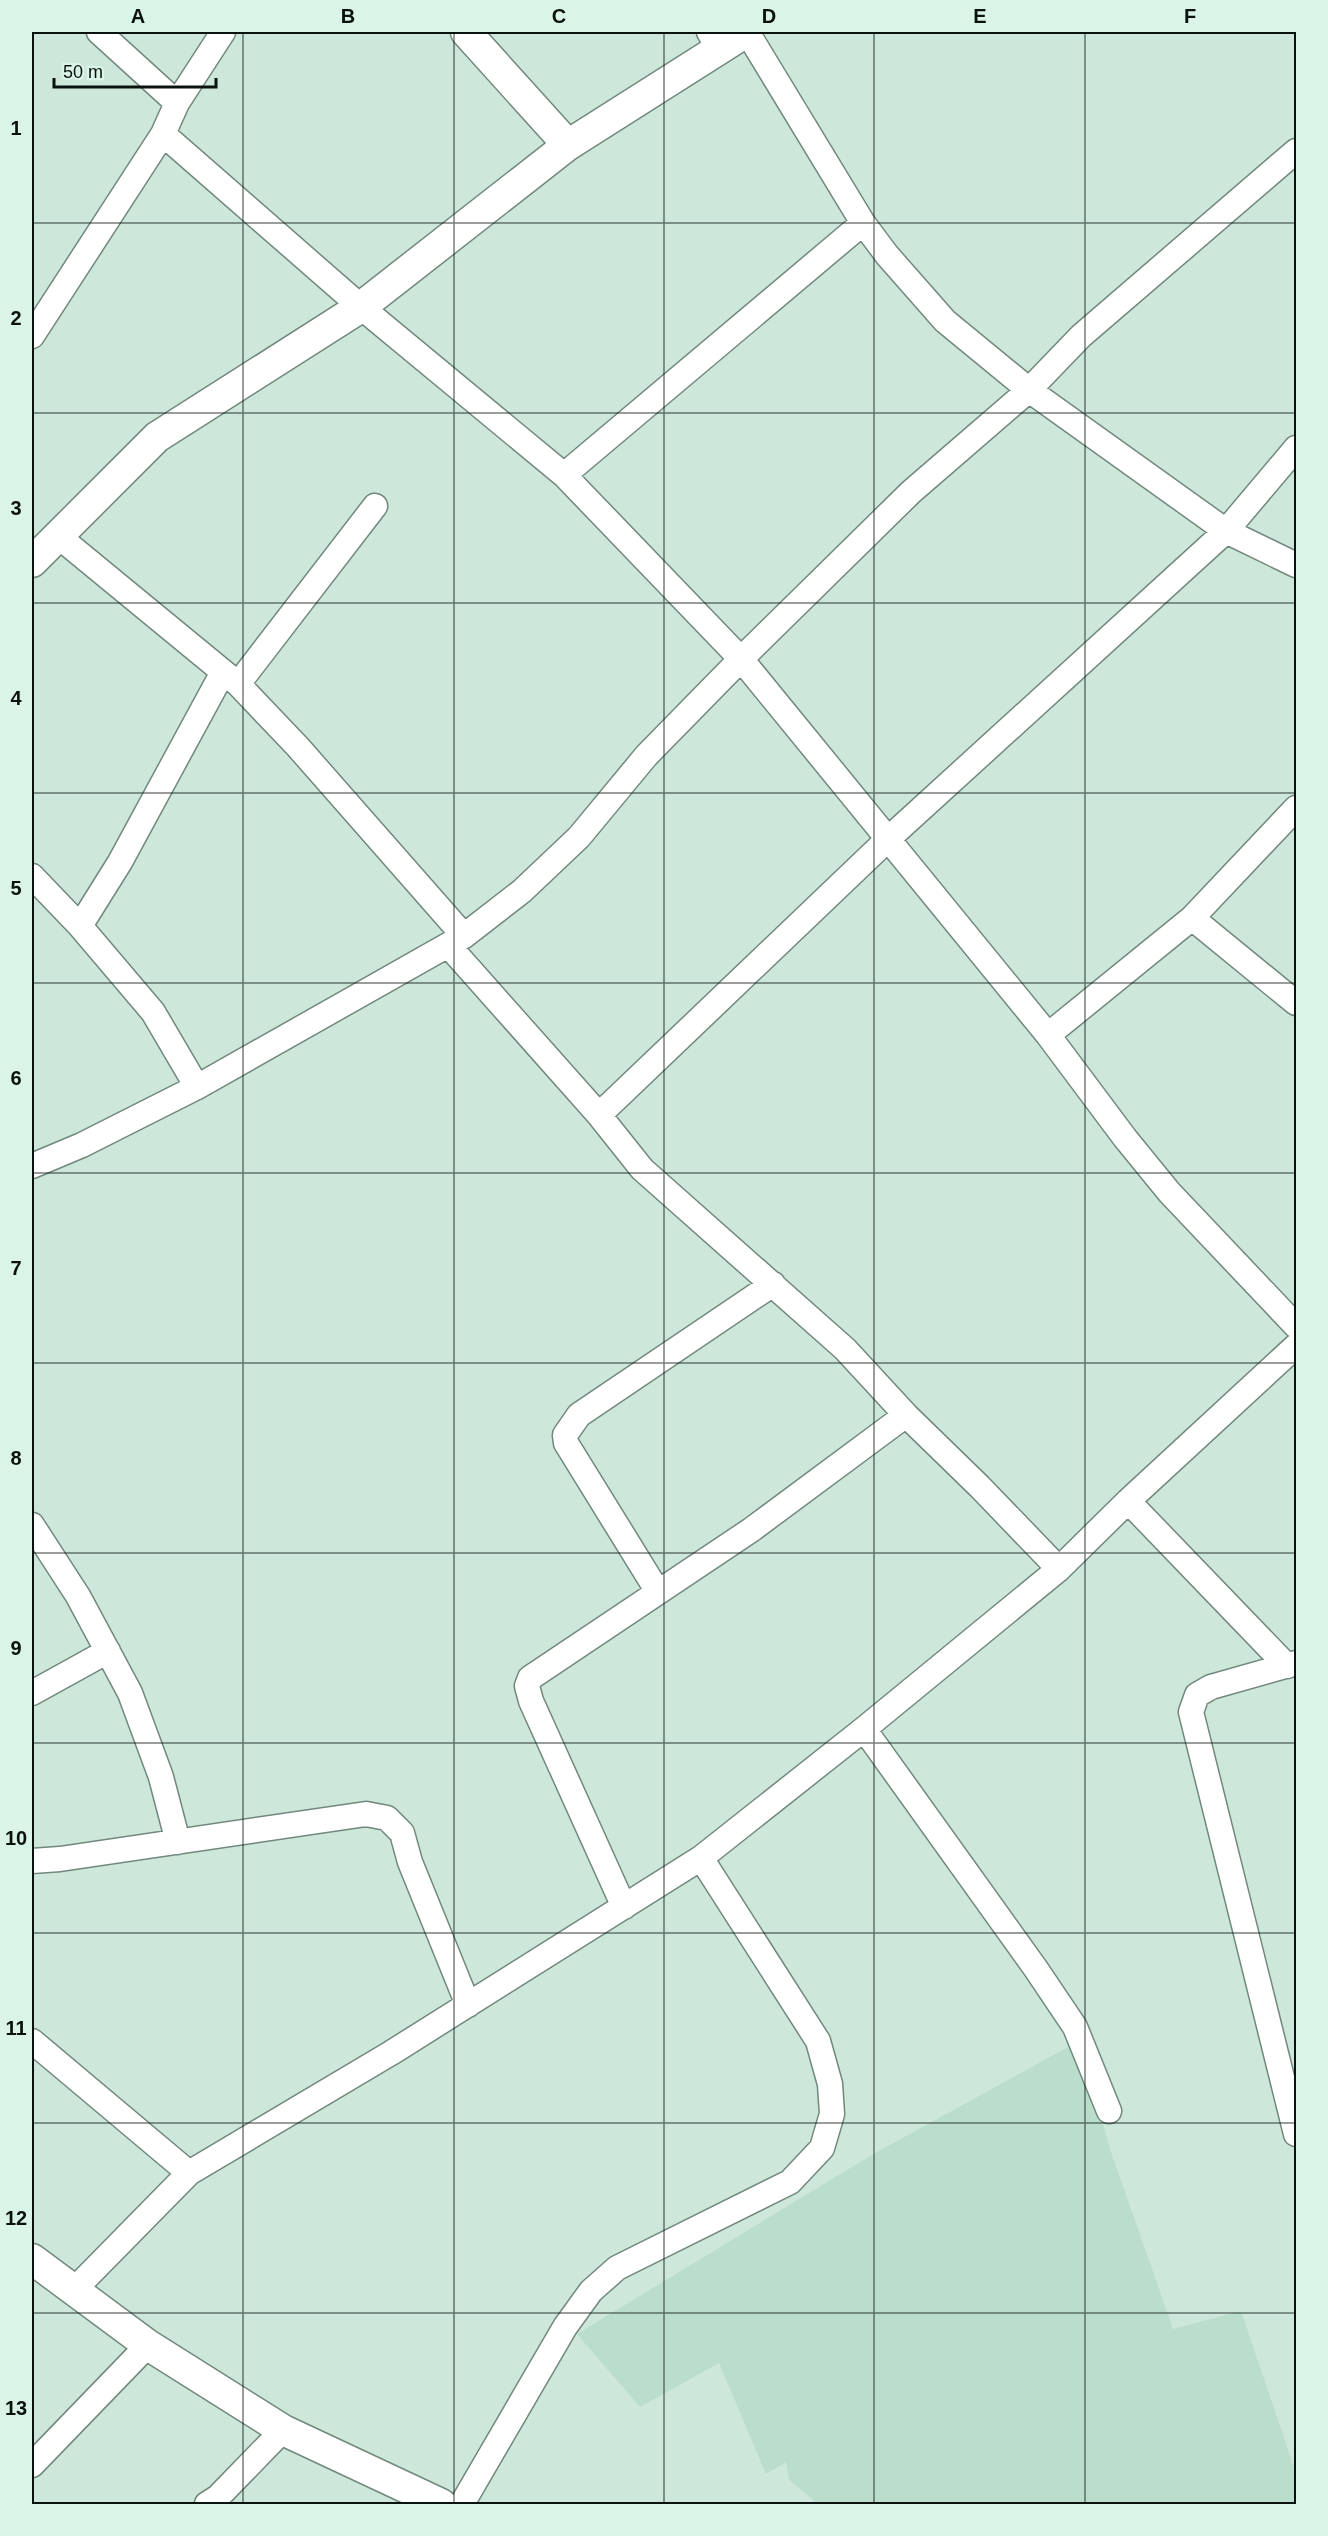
<svg xmlns="http://www.w3.org/2000/svg" width="1328" height="2536" viewBox="0 0 1328 2536" font-family="Helvetica,sans-serif">
  <rect width="100%" height="100%" fill="#cee7db"/>
  <path fill="#bdc" d="M1079 2041 1111 2152 1173 2329 1241 2311 1296 2473V2504H818L789 2480 786 2462 766 2474 719 2363 640 2407 577 2334 870 2156Z"/>
  <g fill="none" stroke-linecap="round" stroke-linejoin="round">
    <g stroke="#71887d" stroke-width="27">
      <path id="minor" d="M99 32 177 103
        M709 32 719 49
        M747 32 863 223 887 255 945 321 1029 390 1226 531 1296 565
        M163 134 361 307 564 475 741 659 1048 1035 1125 1138 1169 1192 1296 1326
        M32 336 163 134 177 103 223 32
        M564 475 863 223
        M58 536 238 684 298 747 464 936
        M238 684 375 506
        M32 876 80 926 153 1012 197 1087
        M1192 918 1296 1003
        M80 926 120 862 223 672
        M448 945 599 1115 642 1169 845 1349 906 1415 980 1487 1059 1569
        M1048 1035 1192 918 1296 808
        M599 1115 887 840 1226 531 1296 448
        M32 1166 82 1145 197 1087 464 936 522 891 579 837 646 756 741 659 911 492 1029 390 1081 336 1296 151
        M1128 1501 1287 1666
        M32 1525 78 1596 130 1693 161 1777 178 1842
        M658 1592 566 1443 565 1435 579 1415 773 1284
        M1296 1663 1211 1687 1197 1695 1191 1712 1296 2134
        M32 1693 108 1651
        M864 1729 1036 1969 1075 2027 1109 2111
        M32 1861 60 1859 366 1814 387 1818 402 1833 410 1862 468 2005
        M624 1907 531 1701 527 1686 530 1678 751 1530 906 1415
        M32 2041 189 2173
        M74 2290 189 2173 391 2053 701 1858 864 1729 1059 1569 1128 1501 1296 1346
        M32 2465 148 2345
        M207 2504 218 2497 283 2430
        M462 2504 565 2327 591 2291 617 2268 790 2182 822 2148 832 2114 830 2084 818 2041 701 1858"/>
    </g>
    <g stroke="#71887d" stroke-width="33">
      <path id="tertiary" d="M466 32 568 145
        M32 562 157 437 361 307 568 145 746 32
        M32 2259 148 2345 283 2430 441 2504"/>
    </g>
    <use href="#minor" stroke="#fff" stroke-width="24"/>
    <use href="#tertiary" stroke="#fff" stroke-width="30"/>
  </g>
  <path fill="none" stroke="#09120e" stroke-width="1.5" stroke-opacity="0.55" d="M243 32V2504M454 32V2504M664 32V2504M874 32V2504M1085 32V2504M32 223H1296M32 413H1296M32 603H1296M32 793H1296M32 983H1296M32 1173H1296M32 1363H1296M32 1553H1296M32 1743H1296M32 1933H1296M32 2123H1296M32 2313H1296"/>
  <rect width="1328" height="2536" fill="none" stroke="#dbf4e8" stroke-width="66"/>
  <path d="M54 78v9h162v-9" fill="none" stroke="#09120e" stroke-width="3"/>
  <text x="63" y="78" font-size="18" fill="#09120e" stroke="#dbf4e8" stroke-width="4.5" paint-order="stroke">50 m</text>
  <rect x="33" y="33" width="1262" height="2470" fill="none" stroke="#09120e" stroke-width="2"/>
  <g font-size="20" text-anchor="middle" font-weight="bold" fill="#09120e">
    <text x="138" y="23">A</text>
    <text x="348" y="23">B</text>
    <text x="559" y="23">C</text>
    <text x="769" y="23">D</text>
    <text x="980" y="23">E</text>
    <text x="1190" y="23">F</text>
    <text x="16" y="135">1</text>
    <text x="16" y="325">2</text>
    <text x="16" y="515">3</text>
    <text x="16" y="705">4</text>
    <text x="16" y="895">5</text>
    <text x="16" y="1085">6</text>
    <text x="16" y="1275">7</text>
    <text x="16" y="1465">8</text>
    <text x="16" y="1655">9</text>
    <text x="16" y="1845">10</text>
    <text x="16" y="2035">11</text>
    <text x="16" y="2225">12</text>
    <text x="16" y="2415">13</text>
  </g>
</svg>
